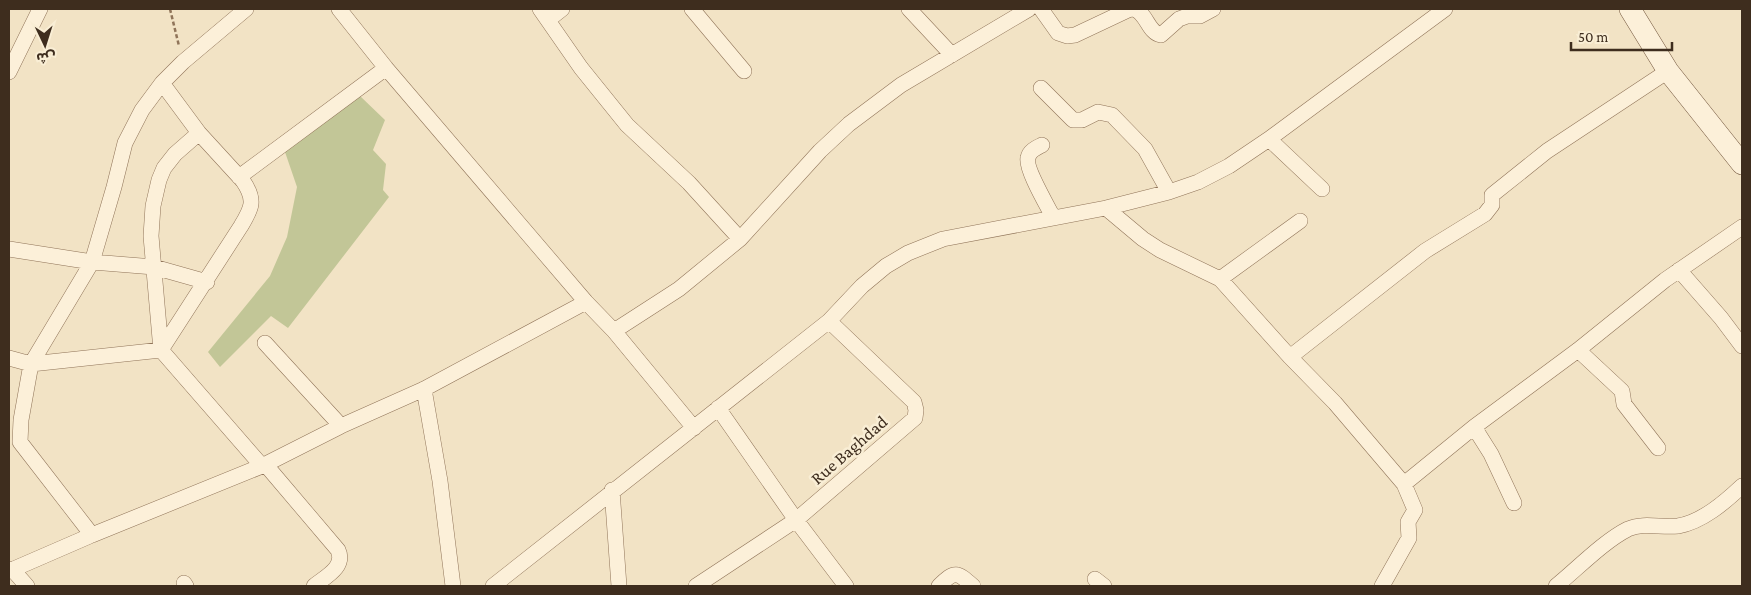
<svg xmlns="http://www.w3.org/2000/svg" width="1751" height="595" viewBox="0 0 1751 595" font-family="'Crimson Pro','Noto Sans Arabic',serif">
  <rect width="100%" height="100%" fill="#f2e3c5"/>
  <path fill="#c2c697" d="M360 96 385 120 373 150 386 164 383 190 389 197 288 328 271 316 220 367 208 352 270 276 287 237 297 187 285 152Z"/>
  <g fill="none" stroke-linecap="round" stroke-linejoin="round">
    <g stroke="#907459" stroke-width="16">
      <path id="street" d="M339 9 386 68 586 302 614 331 694 428
        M540 9 581 68 627 125 689 183 740 239
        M692 9 744 71
        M909 9 952 55
        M1041 9 1058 33 1067 36 1075 35 1128 10 1133 9
        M1134 9C1147 13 1148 33 1161 35L1179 19 1187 16H1200L1213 9
        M548 20 562 9
        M9 72 40 9
        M1041 88 1073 120H1082L1098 112 1112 115 1145 149 1169 192
        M199 133 175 154 164 168 159 180 153 206 151 236 161 350 262 466
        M1269 139 1322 189
        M1042 145C1036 148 1029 151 1028 158 1025 168 1048 207 1053 217
        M239 177 386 68
        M1106 208 1143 239 1160 250 1220 279 1290 357 1335 403 1404 484 1415 510 1408 522 1409 538 1382 586
        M9 249 92 262 154 267 207 282
        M1679 270 1721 318 1742 346
        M1220 279 1300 221
        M614 331 679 289 740 239 820 151 849 124 901 85 1029 9
        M265 343 341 426
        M161 350 241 226C252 208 256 200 243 181L199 133 162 83
        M1578 350 1622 391 1624 404 1658 448
        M1290 357 1425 251 1485 214 1492 205V195L1547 151 1668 71
        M9 358 31 364 161 350
        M424 389 440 481 453 586
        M718 408 796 520 846 586
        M1474 427 1491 454 1514 503
        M265 464 338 550C346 567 325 577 314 586
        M1404 484 1474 427 1578 350 1665 280 1742 227
        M612 490 619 586
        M92 535 20 442 21 420 31 364 92 262 114 187 125 143 142 110 162 83 183 62 246 9
        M12 569 27 586
        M9 571 92 535 262 466 341 426 424 389 586 302
        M1095 579 1104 586
        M184 583 186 586
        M493 586 829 321 862 286 886 266 908 253 943 239 1106 208 1169 192 1198 182 1229 166 1269 139 1445 9
        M696 586 796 520 915 418 916 410 914 402 829 321
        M939 586C955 570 957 572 973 586
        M1556 586C1577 569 1604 541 1628 529 1644 522 1661 528 1678 526 1702 522 1725 502 1742 486"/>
    </g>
    <g stroke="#72553c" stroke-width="22">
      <path id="secondary" d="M1630 9 1668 71 1742 164"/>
    </g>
    <path stroke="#907459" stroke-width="2.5" stroke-dasharray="4 2.5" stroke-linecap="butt" d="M170 9 179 46"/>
    <use href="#street" stroke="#fcf0d9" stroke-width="15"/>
    <use href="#secondary" stroke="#fcf0d9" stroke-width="21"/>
  </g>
  <g text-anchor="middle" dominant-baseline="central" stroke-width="5" stroke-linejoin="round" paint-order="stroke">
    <g font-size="18" fill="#3e2d1e" stroke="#f9eed5">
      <text transform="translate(849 450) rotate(-41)">Rue Baghdad</text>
    </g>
  </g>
  <rect width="1751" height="595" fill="none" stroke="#3e2d1e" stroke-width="20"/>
  <g transform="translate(45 45) rotate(176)" stroke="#f9eed5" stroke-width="4" paint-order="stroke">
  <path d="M0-4L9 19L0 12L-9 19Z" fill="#3e2d1e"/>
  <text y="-8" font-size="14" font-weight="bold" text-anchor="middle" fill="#3e2d1e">ش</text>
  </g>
  <path d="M1571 42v8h101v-8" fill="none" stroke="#3e2d1e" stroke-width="2.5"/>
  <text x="1578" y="42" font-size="15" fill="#3e2d1e" stroke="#f9eed5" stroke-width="4" paint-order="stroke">50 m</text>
</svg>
